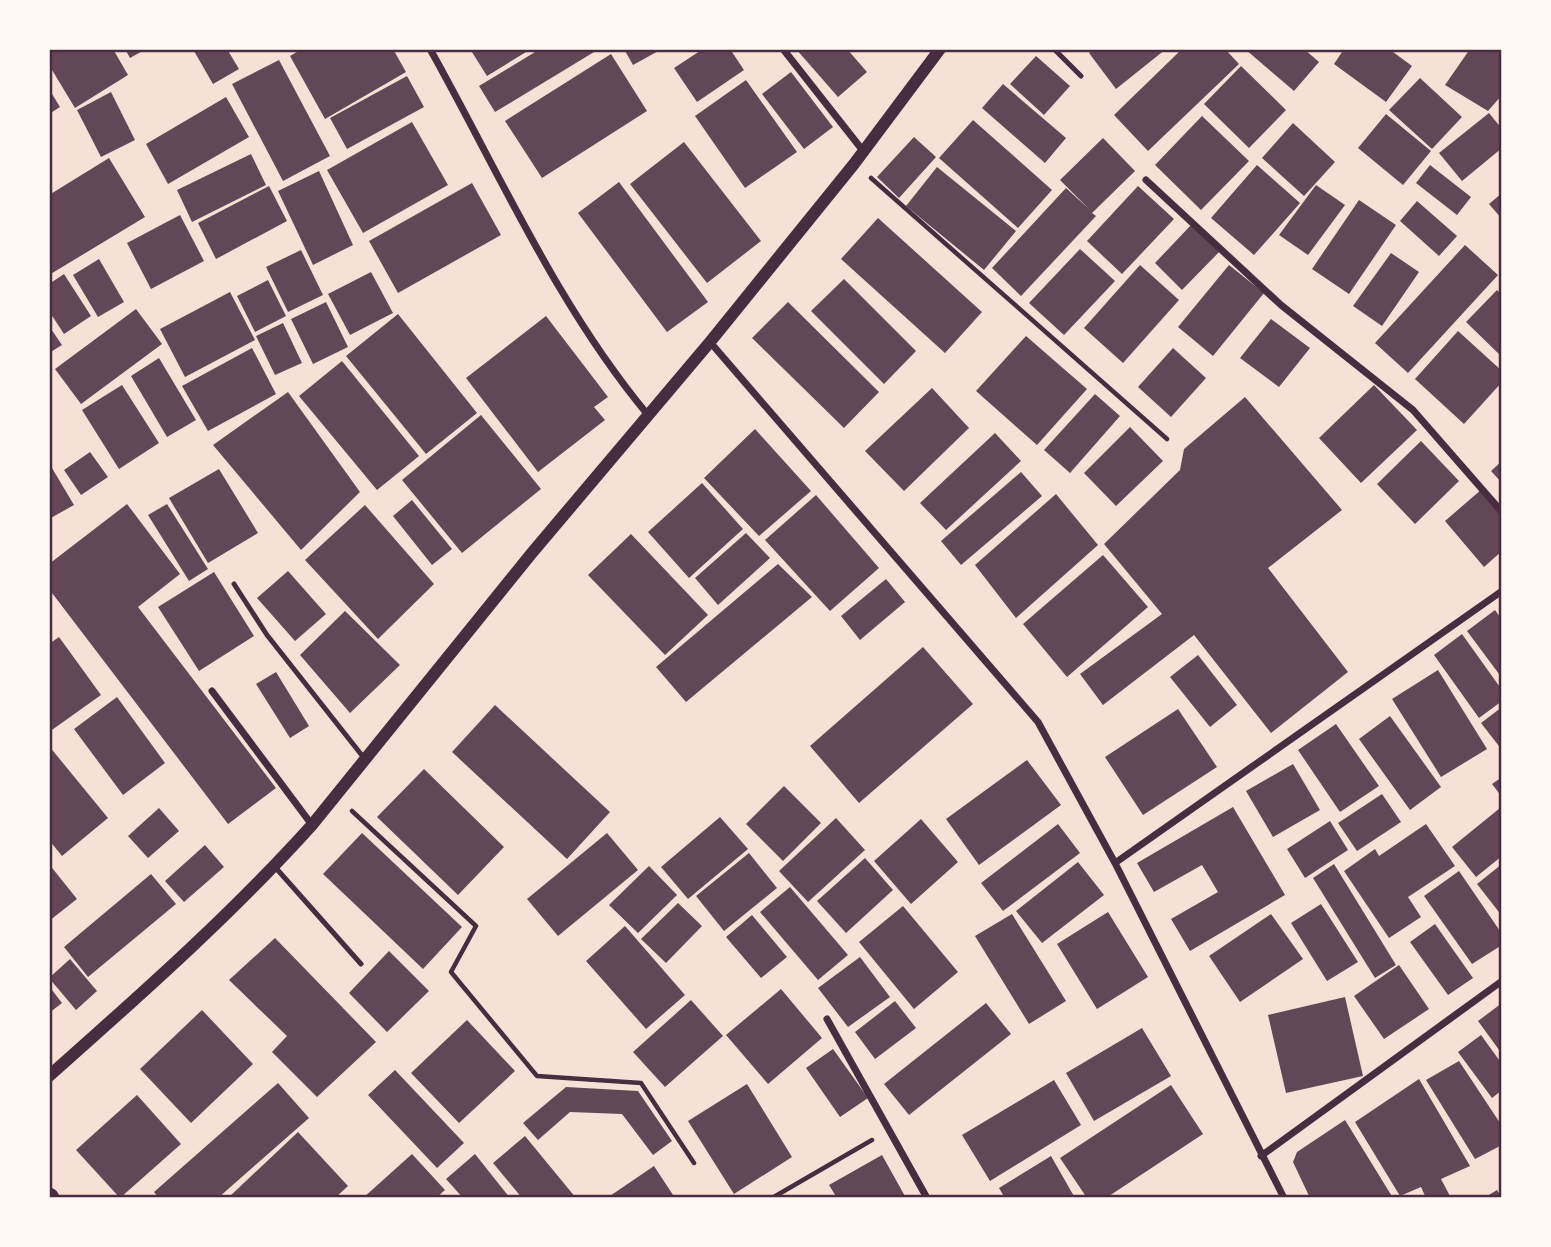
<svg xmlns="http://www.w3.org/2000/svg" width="1551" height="1247" viewBox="0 0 1551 1247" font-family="'IBM Plex Sans',sans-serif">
  <rect width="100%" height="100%" fill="#f7e1d7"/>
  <path fill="#644757" d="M49 49H113L128 75 75 108 49 65Z
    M125 49H146L130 58Z
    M198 49H227L239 69 213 84 194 51Z
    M302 49H393L406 72 325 119 290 56Z
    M470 49H531L487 76Z
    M540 49H599L495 112 479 86Z
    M624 49H662L633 65Z
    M703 49H730L744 70 697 102 674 68Z
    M796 49H847L867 72 838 97Z
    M1094 49H1166L1116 89 1089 53Z
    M1182 49H1225L1239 64 1148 151 1114 115Z
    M1245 49H1304L1319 62 1294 91Z
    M1344 49H1389L1412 66 1386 102 1334 64Z
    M1470 49H1502V95L1488 111 1445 85Z
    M611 54 647 111 542 178 505 121Z
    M1036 56 1070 86 1044 115 1010 84Z
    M279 60 330 156 283 181 232 84Z
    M1241 66 1286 110 1249 148 1204 104Z
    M791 72 833 127 804 149 762 94Z
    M407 76 424 107 347 149 330 118Z
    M1420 78 1462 117 1432 149 1389 110Z
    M746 80 797 152 745 188 695 116Z
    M1003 84 1066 138 1045 163 982 108Z
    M49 89 60 107 49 114Z
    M111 92 135 140 101 157 77 110Z
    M226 97 249 137 168 184 146 144Z
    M1489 113 1502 129V148L1462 181 1439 153Z
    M1386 114 1431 151 1403 185 1358 148Z
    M1202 116 1249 161 1201 210 1155 165Z
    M973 120 1052 190 1018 228 939 158Z
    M412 122 448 185 363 233 327 170Z
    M1293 123 1335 162 1304 196 1262 158Z
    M914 137 936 157 899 198 877 177Z
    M1103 138 1135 171 1092 213 1096 216 1021 296 992 268 1066 188 1089 209 1060 180Z
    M684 142 761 241 707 283 630 184Z
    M251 154 266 185 192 222 177 190Z
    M109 158 145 217 49 275V195Z
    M1257 165 1300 203 1254 255 1211 218Z
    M1430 165 1471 197 1457 215 1416 183Z
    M937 167 1016 231 984 270 906 206Z
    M319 171 353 245 313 265 278 191Z
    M619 182 708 302 667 332 578 213Z
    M472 183 501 235 398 293 369 241Z
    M1316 185 1345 205 1308 255 1279 235Z
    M269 186 287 221 216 259 198 223Z
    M1138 186 1174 219 1122 274 1087 241Z
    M1502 193V219L1489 204Z
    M1359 200 1396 225 1349 294 1312 269Z
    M1417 201 1457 236 1439 256 1400 221Z
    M180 215 204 261 151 289 127 243Z
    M878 218 982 312 945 353 841 259Z
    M1192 224 1220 251 1182 290 1155 263Z
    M1465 245 1498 275 1408 373 1375 343Z
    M1080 249 1115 281 1064 335 1029 303Z
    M301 250 323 295 288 312 266 267Z
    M1391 253 1419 272 1382 326 1353 306Z
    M99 259 124 302 98 317 73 275Z
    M1140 265 1179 300 1123 363 1084 328Z
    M1229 265 1264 293 1213 356 1178 327Z
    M371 272 393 313 350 335 328 294Z
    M64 274 91 316 64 334 49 311V284Z
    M844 279 916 351 884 384 811 311Z
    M268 280 286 316 255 332 237 296Z
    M1497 290 1502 295V357L1466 322Z
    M230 292 255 340 185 377 160 329Z
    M326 302 348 347 313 364 291 319Z
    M788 302 879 392 844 428 752 338Z
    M136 309 162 344 81 404 55 369Z
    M398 314 477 413 426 454 346 356Z
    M546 316 608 397 594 407 605 420 538 472 466 378Z
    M1271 319 1310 348 1279 387 1240 358Z
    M283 323 302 363 275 375 256 336Z
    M49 326 62 345 49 353Z
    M1458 331 1502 371V382L1464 424 1415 379Z
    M1026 336 1087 389 1037 445 976 391Z
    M252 348 276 394 208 431 182 386Z
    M1173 348 1206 378 1171 417 1138 387Z
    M159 358 196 420 167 437 131 376Z
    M342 361 419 456 377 490 299 396Z
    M122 385 159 443 119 469 82 410Z
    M1374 385 1417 430 1361 483 1319 438Z
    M932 388 969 428 904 491 865 451Z
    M288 392 360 492 301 550 213 445Z
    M1095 394 1120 416 1070 473 1044 450Z
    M1245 397 1342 510 1268 568 1348 672 1271 733 1194 635 1103 705 1080 674 1162 614 1104 544 1180 470 1184 449Z
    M481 415 541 489 462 553 402 480Z
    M1130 427 1163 461 1116 506 1084 473Z
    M755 429 811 491 759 536 704 478Z
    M995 433 1021 461 946 530 920 503Z
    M1421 441 1459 481 1415 524 1377 484Z
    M90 452 108 477 81 495 64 470Z
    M1502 461V483L1491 471Z
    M49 463 74 505 49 519Z
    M219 469 258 533 208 563 169 498Z
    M1021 472 1042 496 961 565 941 541Z
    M702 483 743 529 689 578 648 532Z
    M1482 489 1502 513V551L1484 567 1445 521Z
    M1056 494 1098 545 1016 618 975 565Z
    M816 495 879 568 830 611 765 540Z
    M412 500 452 549 432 565 393 516Z
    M127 504 180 574 138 607 276 788 228 824 49 589V564Z
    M167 504 208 569 189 581 148 515Z
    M365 505 434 584 378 639 305 560Z
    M746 533 770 558 718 605 695 578Z
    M631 534 708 615 665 655 588 575Z
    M1103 555 1148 607 1067 677 1023 624Z
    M778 564 812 597 686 702 656 667Z
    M288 571 326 614 295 641 257 598Z
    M214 572 254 636 199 671 158 607Z
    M886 579 905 602 860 640 841 616Z
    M1495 610 1502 620V678L1467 631Z
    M345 611 400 665 350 713 300 655Z
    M1462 634 1502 690V701L1479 718 1434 655Z
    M59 637 101 695 49 732V644Z
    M923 647 973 704 859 803 810 746Z
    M1198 655 1237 705 1210 727 1170 677Z
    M1438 670 1487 749 1441 777 1392 699Z
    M276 672 309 726 290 738 256 684Z
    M117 697 165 763 123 795 74 729Z
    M495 705 610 812 567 859 452 752Z
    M1502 707V750L1481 723Z
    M1178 709 1217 767 1143 815 1105 757Z
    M1390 716 1441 787 1410 810 1359 739Z
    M1336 724 1379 786 1340 812 1298 750Z
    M49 746 108 818 62 856 49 840Z
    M1027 760 1061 805 979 865 946 819Z
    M1293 764 1320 810 1273 837 1246 791Z
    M424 769 504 847 458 895 377 817Z
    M1502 777V797L1492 784Z
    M784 786 821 823 783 861 746 824Z
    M1382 794 1401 822 1357 851 1338 823Z
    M1233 807 1285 895 1190 951 1171 919 1218 892 1202 865 1154 892 1137 863Z
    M159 808 179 831 148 858 128 836Z
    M1500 808 1502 856 1476 877 1452 847Z
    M720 817 748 849 688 899 661 867Z
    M836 818 865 850 808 902 779 871Z
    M921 819 958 862 911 904 874 861Z
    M1330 821 1348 850 1305 878 1287 849Z
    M1058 824 1080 853 1003 911 981 883Z
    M1426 824 1455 866 1408 897 1421 917 1389 938 1344 871 1375 849 1379 856Z
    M362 833 462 927 423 969 323 874Z
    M607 833 638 870 558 936 527 899Z
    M205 845 224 867 184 902 165 881Z
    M749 853 777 888 724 931 696 896Z
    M865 858 893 890 846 933 817 901Z
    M1078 862 1104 895 1042 943 1016 911Z
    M49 864 77 899 49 921Z
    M1334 864 1396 965 1375 978 1313 878Z
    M1502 864V916L1477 884Z
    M649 866 677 895 638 933 609 905Z
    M1459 871 1502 934V945L1472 964 1424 896Z
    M151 874 176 904 88 977 64 947Z
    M790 887 848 955 818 980 760 912Z
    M678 903 702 926 666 963 641 939Z
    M1321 904 1358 962 1327 981 1291 923Z
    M903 906 958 972 914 1009 859 942Z
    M1108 912 1148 977 1097 1009 1057 944Z
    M1012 914 1066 1001 1029 1024 975 936Z
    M1271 914 1303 959 1240 1002 1209 956Z
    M752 915 787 957 761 978 726 937Z
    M1435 924 1473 978 1448 995 1410 942Z
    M625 926 685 995 646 1029 586 961Z
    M275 938 376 1042 317 1097 272 1052 287 1036 229 980Z
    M389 951 429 991 387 1032 349 993Z
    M860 957 890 997 848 1027 818 988Z
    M70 959 97 991 76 1010 49 978Z
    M1399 965 1429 1009 1384 1039 1354 996Z
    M49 986 62 1003 49 1013Z
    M781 989 822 1038 768 1084 726 1035Z
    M1345 997 1363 1076 1286 1093 1268 1015Z
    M691 1000 723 1036 665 1087 633 1052Z
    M895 1001 916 1028 875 1059 855 1032Z
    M986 1003 1011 1034 909 1115 884 1084Z
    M1502 1003V1054L1478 1021Z
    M202 1010 253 1064 191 1123 140 1069Z
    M467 1020 515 1071 459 1123 411 1073Z
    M1142 1028 1171 1076 1094 1121 1066 1073Z
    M1481 1035 1502 1064V1090L1492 1098 1458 1052Z
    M833 1049 868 1098 840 1117 806 1068Z
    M1459 1061 1502 1126V1145L1475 1159 1426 1080Z
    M395 1070 464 1143 437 1168 368 1095Z
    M1419 1079 1470 1166 1441 1179 1451 1198H1426L1421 1187 1400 1196 1355 1122Z
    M1054 1080 1081 1125 990 1181 962 1135Z
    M278 1083 309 1118 218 1198H159L154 1192Z
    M747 1084 792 1157 734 1194 688 1121Z
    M1171 1085 1203 1134 1106 1198H1087L1060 1158Z
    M566 1087 638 1091 672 1141 653 1155 622 1114 570 1112 538 1140 523 1123Z
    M137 1095 181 1144 120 1198 76 1150Z
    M1345 1120 1393 1198H1310L1293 1162 1297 1152Z
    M298 1132 348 1186 335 1198H228Z
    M525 1136 576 1198H522L493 1163Z
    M412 1154 445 1190 436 1198H363Z
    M475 1154 510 1198H463L446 1179Z
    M882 1155 906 1198H837L829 1185Z
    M1051 1156 1075 1198H1005L999 1188Z
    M654 1166 675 1198H607Z
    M1497 1190 1502 1198H1484Z"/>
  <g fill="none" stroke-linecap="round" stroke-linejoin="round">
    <path stroke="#4a2c40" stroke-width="4.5" d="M871 178 1167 439
      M352 811 476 926 451 972 537 1076 641 1083 694 1163
      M772 1198 872 1140"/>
    <path stroke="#4a2c40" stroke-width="5" d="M1054 49 1081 76
      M234 584 267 635 364 758
      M275 867 361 964"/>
    <path stroke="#4a2c40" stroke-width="7" d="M430 49C499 172 557 306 648 415
      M783 49 864 152
      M1146 180 1281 305 1413 410 1502 512
      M710 342 1038 722 1115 863 1284 1198
      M212 691 312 825
      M1115 863 1502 591
      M827 1019 927 1198
      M1261 1156 1502 981"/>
    <path stroke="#4a2c40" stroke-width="12" d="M49 1076C139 996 231 915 312 825L531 554 710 342 854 164 940 49"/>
    <path stroke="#4a2c40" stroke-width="19" d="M49 1197 50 1198"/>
  </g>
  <rect width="1551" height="1247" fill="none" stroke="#fffaf5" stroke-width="102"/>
  <rect x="51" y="51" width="1449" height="1145" fill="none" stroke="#4a2c40" stroke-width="2.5"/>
</svg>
